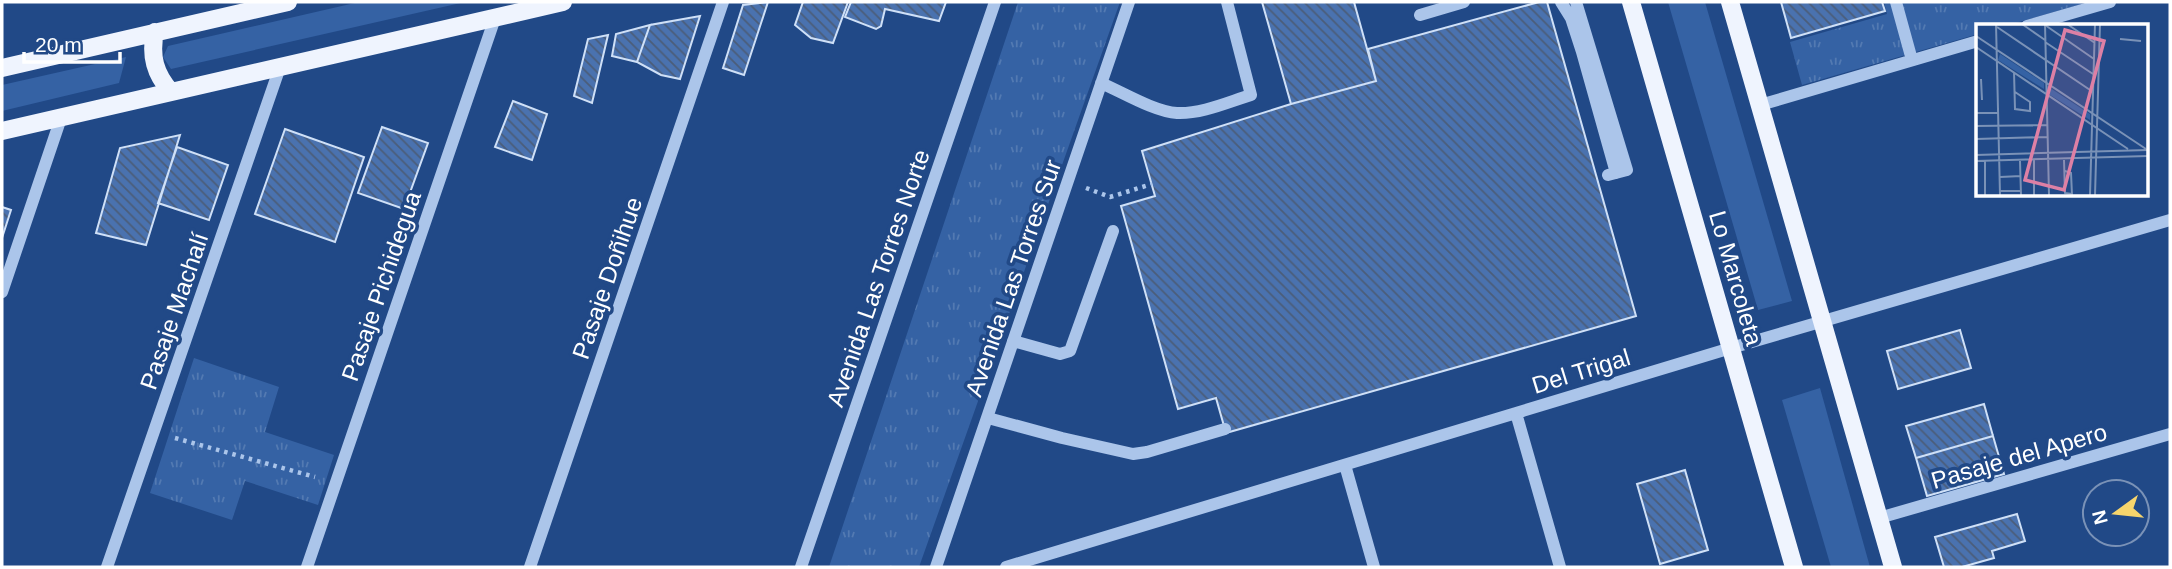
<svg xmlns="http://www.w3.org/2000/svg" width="2172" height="569" viewBox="0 0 2172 569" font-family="Arial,sans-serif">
  <defs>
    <pattern id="park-tufts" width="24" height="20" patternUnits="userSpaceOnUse" patternTransform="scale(1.75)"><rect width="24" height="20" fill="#3562a4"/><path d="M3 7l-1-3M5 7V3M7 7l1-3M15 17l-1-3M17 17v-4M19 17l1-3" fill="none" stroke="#537ab2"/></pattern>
    <pattern id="building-back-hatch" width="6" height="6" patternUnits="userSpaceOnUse" patternTransform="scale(1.75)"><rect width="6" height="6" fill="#4a72af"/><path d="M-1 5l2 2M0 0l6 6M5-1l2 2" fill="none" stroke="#4b5d79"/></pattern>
  </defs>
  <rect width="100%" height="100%" fill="#214987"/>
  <path fill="#3562a4" d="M359 2H465L171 69 163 57 168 46Z
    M1668 2H1705L1792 301 1758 310Z
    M126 57 119 83 2 111V85Z
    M1820 388 1870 567H1831L1782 400Z"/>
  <path fill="url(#park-tufts)" d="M1018 2H1120L919 567H829Z
    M1884 2H2089L2005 26H1978V34L1802 85 1790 42 1887 14Z
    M194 358 279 387 265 432 334 455 318 505 245 481 232 520 150 493Z"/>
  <path fill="url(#building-back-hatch)" stroke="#cfe0f7" stroke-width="2" d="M768 2 744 75 723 68 743 5Z
    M803 2H848L833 43 811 38 795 25Z
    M851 2H946L939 21 885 9 881 26 876 29 845 17Z
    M1262 2H1354L1376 81 1291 104Z
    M1539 2H1547L1636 316 1226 433 1216 398 1178 409 1121 206 1155 196 1142 151 1291 104 1376 81 1368 49Z
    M1781 2H1882L1885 11 1791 38Z
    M700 16 680 79 661 75 637 62 650 25Z
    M650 25 637 62 612 56 616 34Z
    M608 35 592 103 574 96 588 39Z
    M513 101 547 114 532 160 495 147Z
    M382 127 428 143 404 209 358 193Z
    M285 129 364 157 335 242 255 214Z
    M180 135 146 245 96 233 120 148Z
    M177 147 228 165 209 220 158 203Z
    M2 207 11 210 2 238Z
    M1960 330 1971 368 1898 389 1887 351Z
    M1984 404 1993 436 1916 458 1906 426Z
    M1993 436 2004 474 1927 496 1916 458Z
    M1685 470 1708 550 1660 564 1637 484Z
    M2017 514 2025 541 1992 551 1994 558 1962 567H1944L1935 537Z"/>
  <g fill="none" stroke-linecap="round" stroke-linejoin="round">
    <path stroke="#abc5ea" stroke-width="4.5" stroke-dasharray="3.5 5" stroke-linecap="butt" d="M1086 188 1110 197 1152 184
      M175 438 315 477"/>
    <path stroke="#abc5ea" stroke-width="12" d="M1561 2 1571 18 1582 52 1616 173
      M1576 2 1627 170 1608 175
      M1896 2 1912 60
      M1420 15 1464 2
      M2027 26 2110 2
      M1101 83C1122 92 1155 112 1177 113 1202 114 1228 102 1251 95L1227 2
      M1760 105 1978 41
      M2 292 61 118
      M1013 341 1060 354 1070 351 1113 231
      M1516 413 1560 567
      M988 418 1062 438 1133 454 1147 452 1225 429
      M1345 465 1374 567
      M1879 518 2170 434
      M107 567 280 67
      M307 567 495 18
      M530 567 723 2
      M801 567 995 2
      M936 567 1129 2
      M1006 567 1731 348 2170 220"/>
    <path stroke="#eff4fe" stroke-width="18" d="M1631 2 1794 567
      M1730 2 1893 567
      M155 32C150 56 155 74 171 92
      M2 68 288 2
      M2 131 563 2"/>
  </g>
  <g text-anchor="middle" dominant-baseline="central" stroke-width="7" stroke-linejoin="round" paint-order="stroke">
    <g font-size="24" fill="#fff" stroke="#214987">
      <text transform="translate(607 278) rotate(-71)">Pasaje Doñihue</text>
      <text transform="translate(878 278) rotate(-71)">Avenida Las Torres Norte</text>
      <text transform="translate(1013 278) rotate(-71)">Avenida Las Torres Sur</text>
      <text transform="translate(1736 278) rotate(74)">Lo Marcoleta</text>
      <text transform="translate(381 286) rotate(-71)">Pasaje Pichidegua</text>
      <text transform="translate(174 311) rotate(-71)">Pasaje Machalí</text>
      <text transform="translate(1581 371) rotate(-17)">Del Trigal</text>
      <text transform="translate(2019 456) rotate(-16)">Pasaje del Apero</text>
    </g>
  </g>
  <g transform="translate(1976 24)">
    <rect width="172" height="172" fill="#214987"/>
    <path d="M24 30 68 59V65L22 36ZM71 62 114 90V96L71 69Z" fill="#3562a4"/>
    <path fill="none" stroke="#7a92b7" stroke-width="2" d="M20 0 24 171M46 0 69 16M69 0 73 171M91 0 119 19M69 1 118 35M21 3 117 68M0 12 170 125M144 15 165 17M69 18 117 50M0 23 152 125M38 48 39 85 54 87V78L39 68M5 55 6 76M0 89H22M0 102 71 101M0 115 71 113M0 131 172 126M58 136V171M88 136 89 169 96 170M0 137 172 132M9 137V171M44 137 45 171M89 147 95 149 96 171M24 153 45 152M24 167H45M114 171 119 0M119 171 124 0"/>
    <path fill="#dd80a5" fill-opacity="0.15" stroke="#dd80a5" stroke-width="3.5" d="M89 6 128 17 88 166 49 156Z"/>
    <rect width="172" height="172" fill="none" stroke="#fff" stroke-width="3.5"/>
  </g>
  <rect width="2172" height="569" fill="none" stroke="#ffffff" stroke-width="7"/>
  <g transform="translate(2116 513) rotate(255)"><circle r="33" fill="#214987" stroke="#7a92b7" stroke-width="2"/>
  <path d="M0-5L12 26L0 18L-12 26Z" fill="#f7d56c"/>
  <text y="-10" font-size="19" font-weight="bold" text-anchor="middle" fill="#ffffff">N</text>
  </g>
  <path d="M24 52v10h96v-10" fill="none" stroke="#ffffff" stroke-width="3.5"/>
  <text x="35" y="52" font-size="21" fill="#ffffff" stroke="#214987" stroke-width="5" paint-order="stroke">20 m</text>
</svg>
